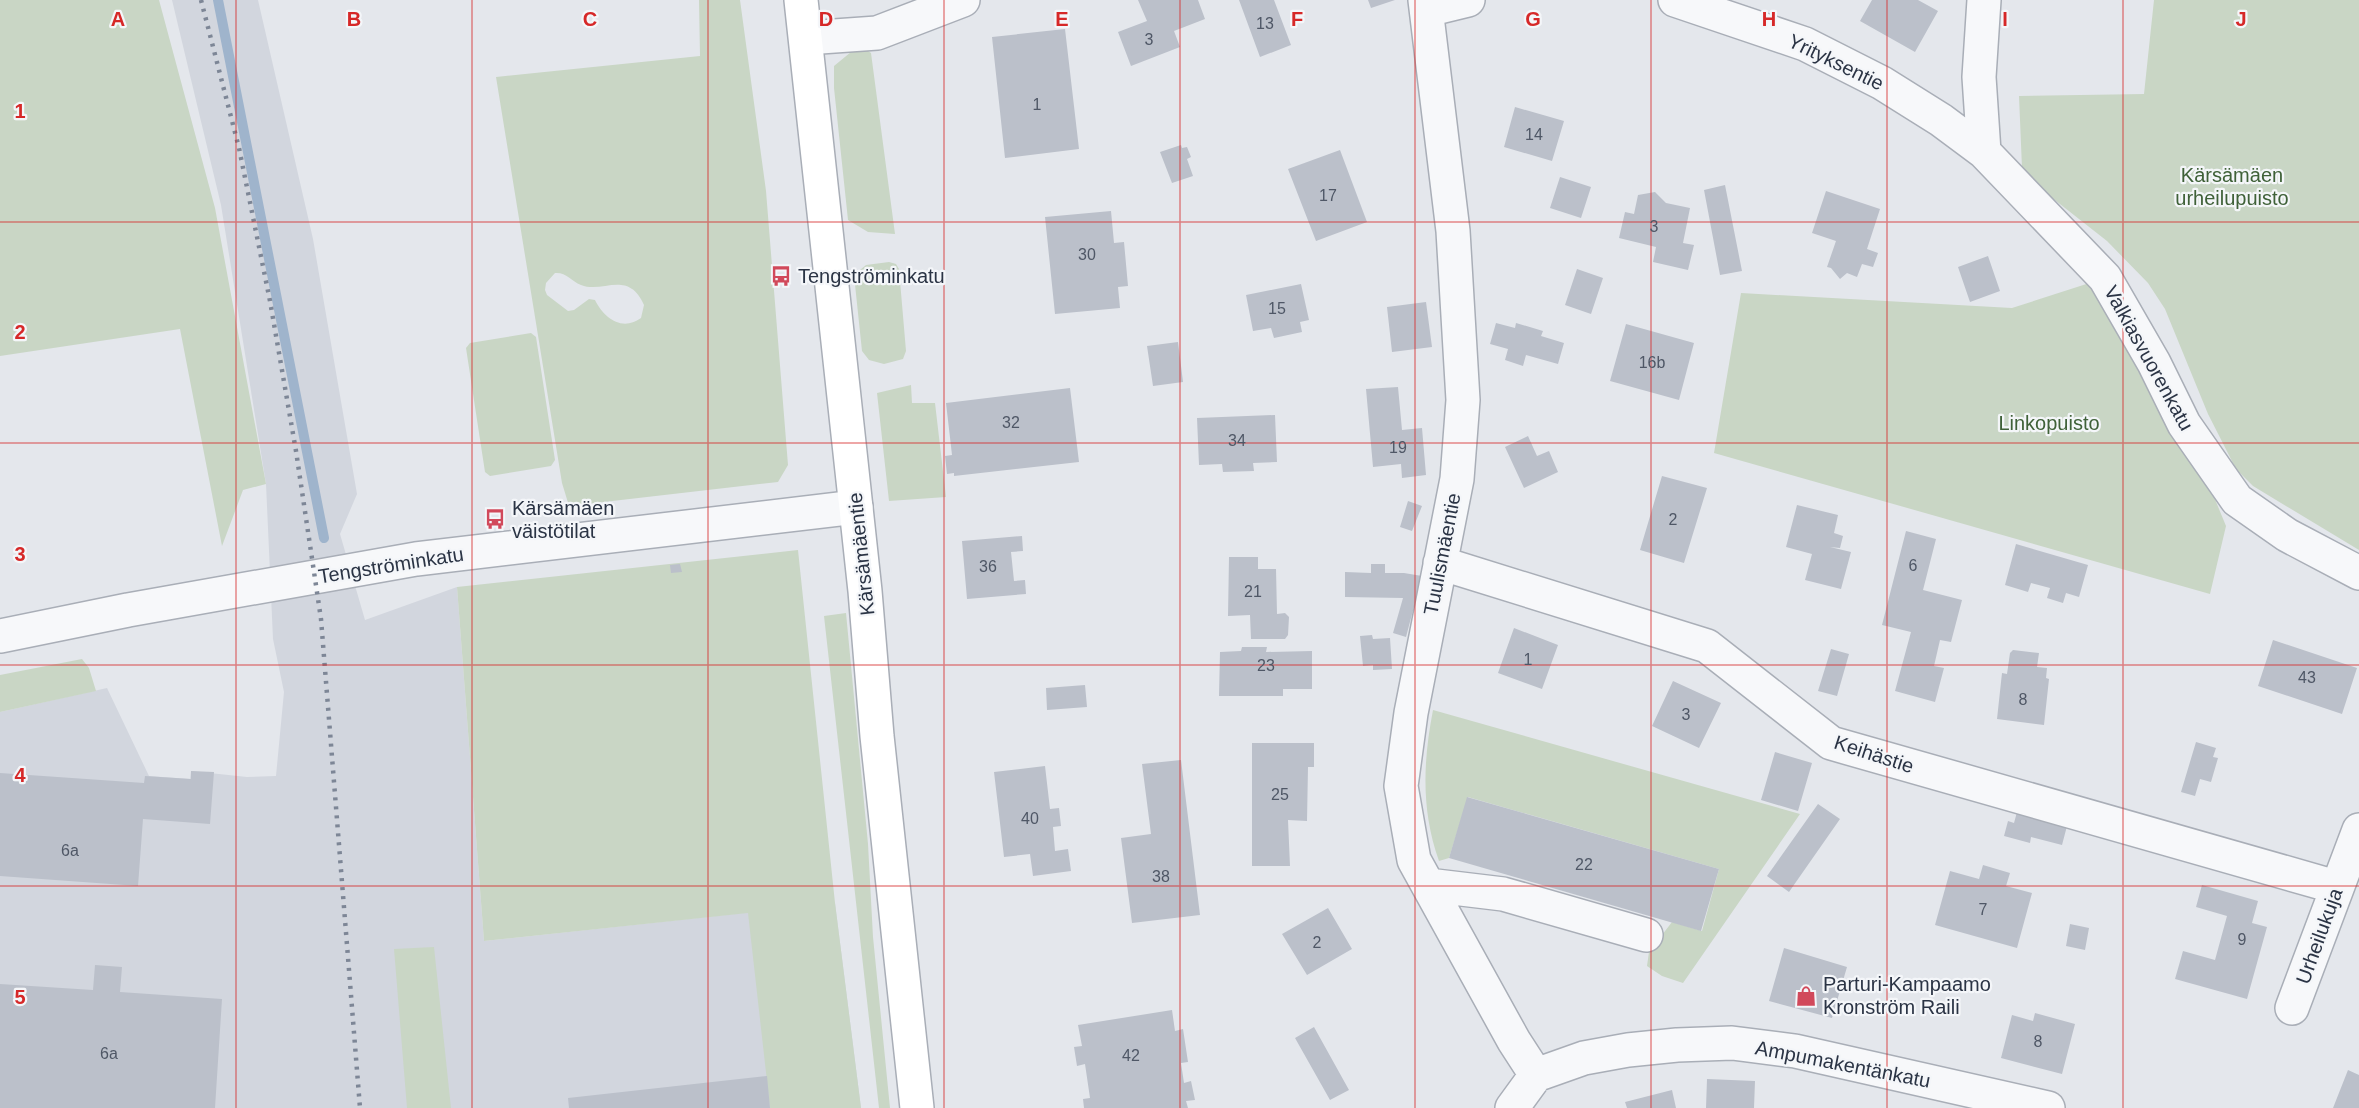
<svg xmlns="http://www.w3.org/2000/svg" width="2359" height="1108" viewBox="0 0 2359 1108" font-family="Arial,sans-serif">
  <rect width="100%" height="100%" fill="#e4e7ec"/>
  <path fill="#d2d6de" d="M172 0H258L313 239 357 494 340 534 365 620 457 587 484 941 835 903 861 1108H0V712L107 688 149 776 190 779 191 771 247 777 276 776 284 692 273 639 266 484 221 205Z"/>
  <path fill="#c9d6c5" fill-rule="evenodd" d="M0 0H159L215 208 266 484 243 490 222 546 180 329 0 356Z
    M699 0H740L766 191 788 465 778 482 569 506 562 483 496 77 700 56ZM555 273C566 272 571 281 581 285 603 294 628 269 644 305L641 318C622 332 604 318 595 300L589 299 574 310 568 311 547 295 545 290 546 283Z
    M2154 0H2359V550L2253 486 2236 469 2208 414 2165 309 2148 283 2107 241 2037 186 2022 168 2019 96 2144 94Z
    M865 49 871 53 895 234 868 232 848 220 834 88V66L851 52Z
    M889 262 896 264 899 269 906 351 903 359 884 364 869 360 862 351 854 275 866 265Z
    M2105 278 2184 424 2226 526 2210 594 1714 453 1741 293 2012 308Z
    M531 333 536 337 555 460 551 466 490 476 485 472 466 348 470 343Z
    M911 385 912 403H935L946 497 889 501 877 393Z
    M798 550 835 903 861 1108H770L748 913 484 941 457 587Z
    M846 613 868 844 873 937 890 1108H879L824 616Z
    M82 659 89 668 96 691 0 712V675Z
    M1433 710 1800 814 1683 983 1662 976 1647 966 1649 952 1672 922 1702 931 1719 869 1468 797 1449 858 1439 861C1421 810 1423 762 1433 710Z
    M434 947 451 1108H407L394 949Z"/>
  <g fill="none" stroke-linecap="round" stroke-linejoin="round">
    <path stroke="#9fb4cc" stroke-width="10" d="M218 0 324 538"/>
  </g>
  <path fill="#bbc0ca" d="M1138 0H1198L1205 19 1174 31 1180 47 1131 66 1118 32 1147 21Z
    M1239 0H1274L1291 45 1260 57Z
    M1368 0H1395L1371 8Z
    M1872 0H1918L1938 11 1915 52 1860 21Z
    M1065 29 1079 149 1005 158 992 37Z
    M1515 107 1564 121 1552 161 1504 147Z
    M1181 145 1182 148 1187 147 1191 157 1187 159 1193 176 1172 183 1160 152Z
    M1340 150 1367 222 1316 241 1288 169Z
    M1560 177 1591 187 1581 218 1550 208Z
    M1725 185 1742 271 1720 275 1704 190Z
    M1826 191 1880 209 1867 249 1878 253 1873 267 1862 264 1857 277 1847 273 1840 279 1831 268 1827 267 1836 241 1812 233Z
    M1655 192 1666 203 1690 208 1683 243 1694 245 1688 270 1653 262 1656 247 1619 238 1625 212 1634 214 1638 195Z
    M1111 211 1114 243 1124 242 1128 286 1118 287 1120 308 1055 314 1045 217Z
    M1988 256 2000 291 1970 302 1958 267Z
    M1577 269 1603 278 1591 314 1565 305Z
    M1301 284 1309 320 1300 322 1302 332 1274 338 1271 328 1253 331 1246 295Z
    M1426 302 1432 347 1392 352 1387 307Z
    M1496 323 1515 328 1516 323 1543 331 1541 336 1564 343 1558 364 1526 355 1523 366 1505 360 1508 349 1490 344Z
    M1626 324 1694 343 1679 400 1610 381Z
    M1178 342 1183 382 1153 386 1147 346Z
    M1398 387 1402 430 1422 428 1426 475 1402 478 1401 464 1373 467 1366 389Z
    M1070 388 1079 462 954 476V473L947 474 945 456 952 455 946 403Z
    M1275 415 1277 462 1253 463 1254 471 1223 472 1222 464 1199 465 1197 418Z
    M1528 436 1537 456 1549 451 1558 472 1524 488 1505 447Z
    M1662 476 1707 488 1684 563 1640 550Z
    M1408 501 1422 506 1412 531 1400 527Z
    M1797 505 1838 515 1834 533 1843 536 1840 548 1830 547 1851 552 1841 589 1805 580 1812 554 1786 547Z
    M1906 531 1936 539 1923 590 1962 600 1951 642 1940 640 1934 666 1944 668 1935 702 1895 691 1911 632 1882 625Z
    M1022 536 1023 551 1011 552 1014 581 1025 580 1026 594 967 599 962 541Z
    M2016 544 2088 565 2079 597 2066 593 2063 603 2047 598 2050 588 2031 583 2028 592 2005 585Z
    M1229 557H1258V569H1276L1277 614 1285 613 1289 617 1288 635 1285 639H1251L1250 615 1228 616Z
    M680 564 682 572 671 573 670 565Z
    M1371 564H1385V573H1404L1422 576 1406 637 1393 633 1403 598 1345 597V572L1371 573Z
    M1514 628 1558 645 1542 689 1498 673Z
    M1372 635 1373 639 1390 638 1392 669 1373 670V665L1363 666 1360 636Z
    M2273 640 2357 668 2342 714 2258 686Z
    M1242 647H1267L1266 652 1312 651V689H1283V696H1219L1220 652 1241 651Z
    M1831 649 1849 654 1837 696 1818 691Z
    M2013 650 2039 653 2037 667 2047 668 2046 678 2049 679 2044 725 1997 719 2002 673 2007 674 2010 653Z
    M1673 681 1721 703 1699 748 1652 726Z
    M1085 685 1087 707 1047 710 1046 688Z
    M2196 742 2216 748 2213 757 2218 758 2211 782 2200 779 2195 796 2181 792Z
    M1252 743H1314V767H1308L1307 821 1288 820 1290 866H1252Z
    M1775 752 1812 763 1798 811 1761 800Z
    M1181 760 1200 915 1132 923 1121 838 1151 834 1142 764Z
    M1045 766 1050 809 1059 808 1061 826 1053 827 1055 851 1068 849 1071 871 1033 876 1030 854 1004 857 994 772Z
    M191 771 214 772 210 824 143 819 138 886 0 876V773L144 783 145 776 191 779Z
    M1467 797 1719 869 1701 931 1449 858Z
    M1818 804 1840 819 1789 892 1767 876Z
    M2017 812 2067 826 2062 845 2031 837 2030 843 2004 836 2008 821 2014 823Z
    M1983 865 2010 873 2006 886 2032 893 2017 948 1935 925 1950 871 1979 879Z
    M2202 885 2258 901 2252 923 2267 927 2247 999 2175 979 2183 951 2215 960 2227 916 2196 907Z
    M1328 908 1352 949 1307 975 1282 934Z
    M2070 924 2089 928 2085 950 2066 946Z
    M1784 948 1847 967 1832 1018 1769 1001Z
    M95 965 122 967 120 992 222 999 215 1108H0V984L93 990Z
    M1172 1010 1175 1031 1183 1029 1188 1062 1181 1063 1184 1083 1191 1081 1195 1100 1186 1101 1188 1108H1084L1083 1099 1090 1098 1085 1064 1077 1066 1074 1047 1082 1046 1078 1025Z
    M2035 1013 2075 1024 2062 1074 2001 1058 2012 1015 2033 1021Z
    M1314 1027 1349 1090 1330 1100 1295 1038Z
    M2348 1070 2359 1075V1108H2333Z
    M767 1076 770 1108H569L568 1098Z
    M1707 1079 1755 1081 1754 1108H1706Z
    M1672 1090 1676 1108H1627L1625 1102Z"/>
  <g fill="none" stroke-linecap="round" stroke-linejoin="round">
    <g stroke="#a9aeb7" stroke-width="36">
      <path id="street" d="M1425 0 1453 231 1463 400 1457 479 1411 713 1401 786 1414 860 1514 1041 1536 1075
        M1675 0 1805 44 1882 83 1941 120 1984 152
        M1984 0 1979 77 1984 152 2105 278 2154 363 2184 424 2237 500 2287 535 2359 573
        M1427 10 1468 0
        M806 38 877 33 963 0
        M1440 563 1707 646 1831 743 2336 887
        M0 636 128 610 416 559 856 507
        M1428 885 1503 894 1646 935
        M2292 1008 2359 830
        M1512 1108 1536 1075 1584 1058 1628 1050 1677 1045 1732 1043 1795 1051 2048 1108"/>
    </g>
    <g stroke="#a9aeb7" stroke-width="36">
      <path id="secondary" d="M801 0 865 591 877 736 917 1108"/>
    </g>
    <use href="#street" stroke="#f7f8fa" stroke-width="33"/>
    <use href="#secondary" stroke="#fff" stroke-width="33"/>
    <path stroke="#7d8696" stroke-width="4.5" stroke-dasharray="3 6" stroke-linecap="butt" d="M201 0 239 148 270 301 296 451 321 619 360 1108"/>
  </g>
  <path fill="none" stroke="#d62828" stroke-width="1.5" stroke-opacity="0.55" d="M236 0V1108M472 0V1108M708 0V1108M944 0V1108M1180 0V1108M1415 0V1108M1651 0V1108M1887 0V1108M2123 0V1108M0 222H2359M0 443H2359M0 665H2359M0 886H2359"/>
  <defs>
    <g id="bus-bare" transform="scale(1.62)"><path d="M-5-6H5V4H4V6H2V4H-2V6H-4V4H-5ZM-3.5-4V0h7V-4ZM-3.5 1.2v1.5H-2V1.2ZM2 1.2v1.5H3.5V1.2Z" fill="#d1495b" stroke="#f4f6f9" stroke-width="2.5" paint-order="stroke"/></g>
    <g id="shop-bare" transform="scale(1.62)"><path d="M-5-2.5h2.3a2.7 3.5 0 0 1 5.4 0H5L5.5 6h-11ZM-1.5-2.5h3a1.5 2.3 0 0 0-3 0Z" fill="#d1495b" stroke="#f4f6f9" stroke-width="2.5" paint-order="stroke"/></g>
  </defs>
  <g fill-rule="evenodd">
    <use href="#bus-bare" x="781" y="276"/>
    <use href="#bus-bare" x="495" y="519"/>
    <use href="#shop-bare" x="1806" y="996"/>
  </g>
  <g text-anchor="middle" dominant-baseline="central" stroke-width="4.5" stroke-linejoin="round" paint-order="stroke">
    <g font-size="16" fill="#4f5766">
      <text x="1265" y="23">13</text>
      <text x="1149" y="39">3</text>
      <text x="1037" y="104">1</text>
      <text x="1534" y="134">14</text>
      <text x="1328" y="195">17</text>
      <text x="1654" y="226">3</text>
      <text x="1087" y="254">30</text>
      <text x="1277" y="308">15</text>
      <text x="1652" y="362">16b</text>
      <text x="1011" y="422">32</text>
      <text x="1237" y="440">34</text>
      <text x="1398" y="447">19</text>
      <text x="1673" y="519">2</text>
      <text x="1913" y="565">6</text>
      <text x="988" y="566">36</text>
      <text x="1253" y="591">21</text>
      <text x="1528" y="659">1</text>
      <text x="1266" y="665">23</text>
      <text x="2307" y="677">43</text>
      <text x="2023" y="699">8</text>
      <text x="1686" y="714">3</text>
      <text x="1280" y="794">25</text>
      <text x="1030" y="818">40</text>
      <text x="70" y="850">6a</text>
      <text x="1584" y="864">22</text>
      <text x="1161" y="876">38</text>
      <text x="1983" y="909">7</text>
      <text x="2242" y="939">9</text>
      <text x="1317" y="942">2</text>
      <text x="2038" y="1041">8</text>
      <text x="109" y="1053">6a</text>
      <text x="1131" y="1055">42</text>
    </g>
    <g font-size="20" fill="#2b3445" stroke="#f4f6f9">
      <text transform="translate(1836 62) rotate(26)">Yrityksentie</text>
      <text transform="translate(2149 358) rotate(61)">Valkiasvuorenkatu</text>
      <text transform="translate(861 554) rotate(-96)">Kärsämäentie</text>
      <text transform="translate(1442 554) rotate(-79)">Tuulismäentie</text>
      <text transform="translate(391 565) rotate(-9)">Tengströminkatu</text>
      <text transform="translate(1874 754) rotate(18)">Keihästie</text>
      <text transform="translate(2319 936) rotate(-70)">Urheilukuja</text>
      <text transform="translate(1843 1064) rotate(11)">Ampumakentänkatu</text>
    </g>
    <g font-size="20" fill="#3f6138" stroke="#f4f6f9">
      <text x="2232" y="175">Kärsämäen<tspan x="2232" dy="23">urheilupuisto</tspan></text>
      <text x="2049" y="423">Linkopuisto</text>
    </g>
    <g font-size="20" fill="#2b3445" stroke="#f4f6f9" text-anchor="start">
      <text x="798" y="276">Tengströminkatu</text>
      <text x="512" y="508">Kärsämäen<tspan x="512" dy="23">väistötilat</tspan></text>
      <text x="1823" y="984">Parturi-Kampaamo<tspan x="1823" dy="23">Kronström Raili</tspan></text>
    </g>
  </g>
  <g font-size="20" text-anchor="middle" font-weight="bold" fill="#d62828" stroke="#f4f6f9" stroke-width="4.5" stroke-linejoin="round" paint-order="stroke">
    <text x="118" y="26">A</text>
    <text x="354" y="26">B</text>
    <text x="590" y="26">C</text>
    <text x="826" y="26">D</text>
    <text x="1062" y="26">E</text>
    <text x="1297" y="26">F</text>
    <text x="1533" y="26">G</text>
    <text x="1769" y="26">H</text>
    <text x="2005" y="26">I</text>
    <text x="2241" y="26">J</text>
    <text x="20" y="118">1</text>
    <text x="20" y="339">2</text>
    <text x="20" y="561">3</text>
    <text x="20" y="782">4</text>
    <text x="20" y="1004">5</text>
  </g>
</svg>
